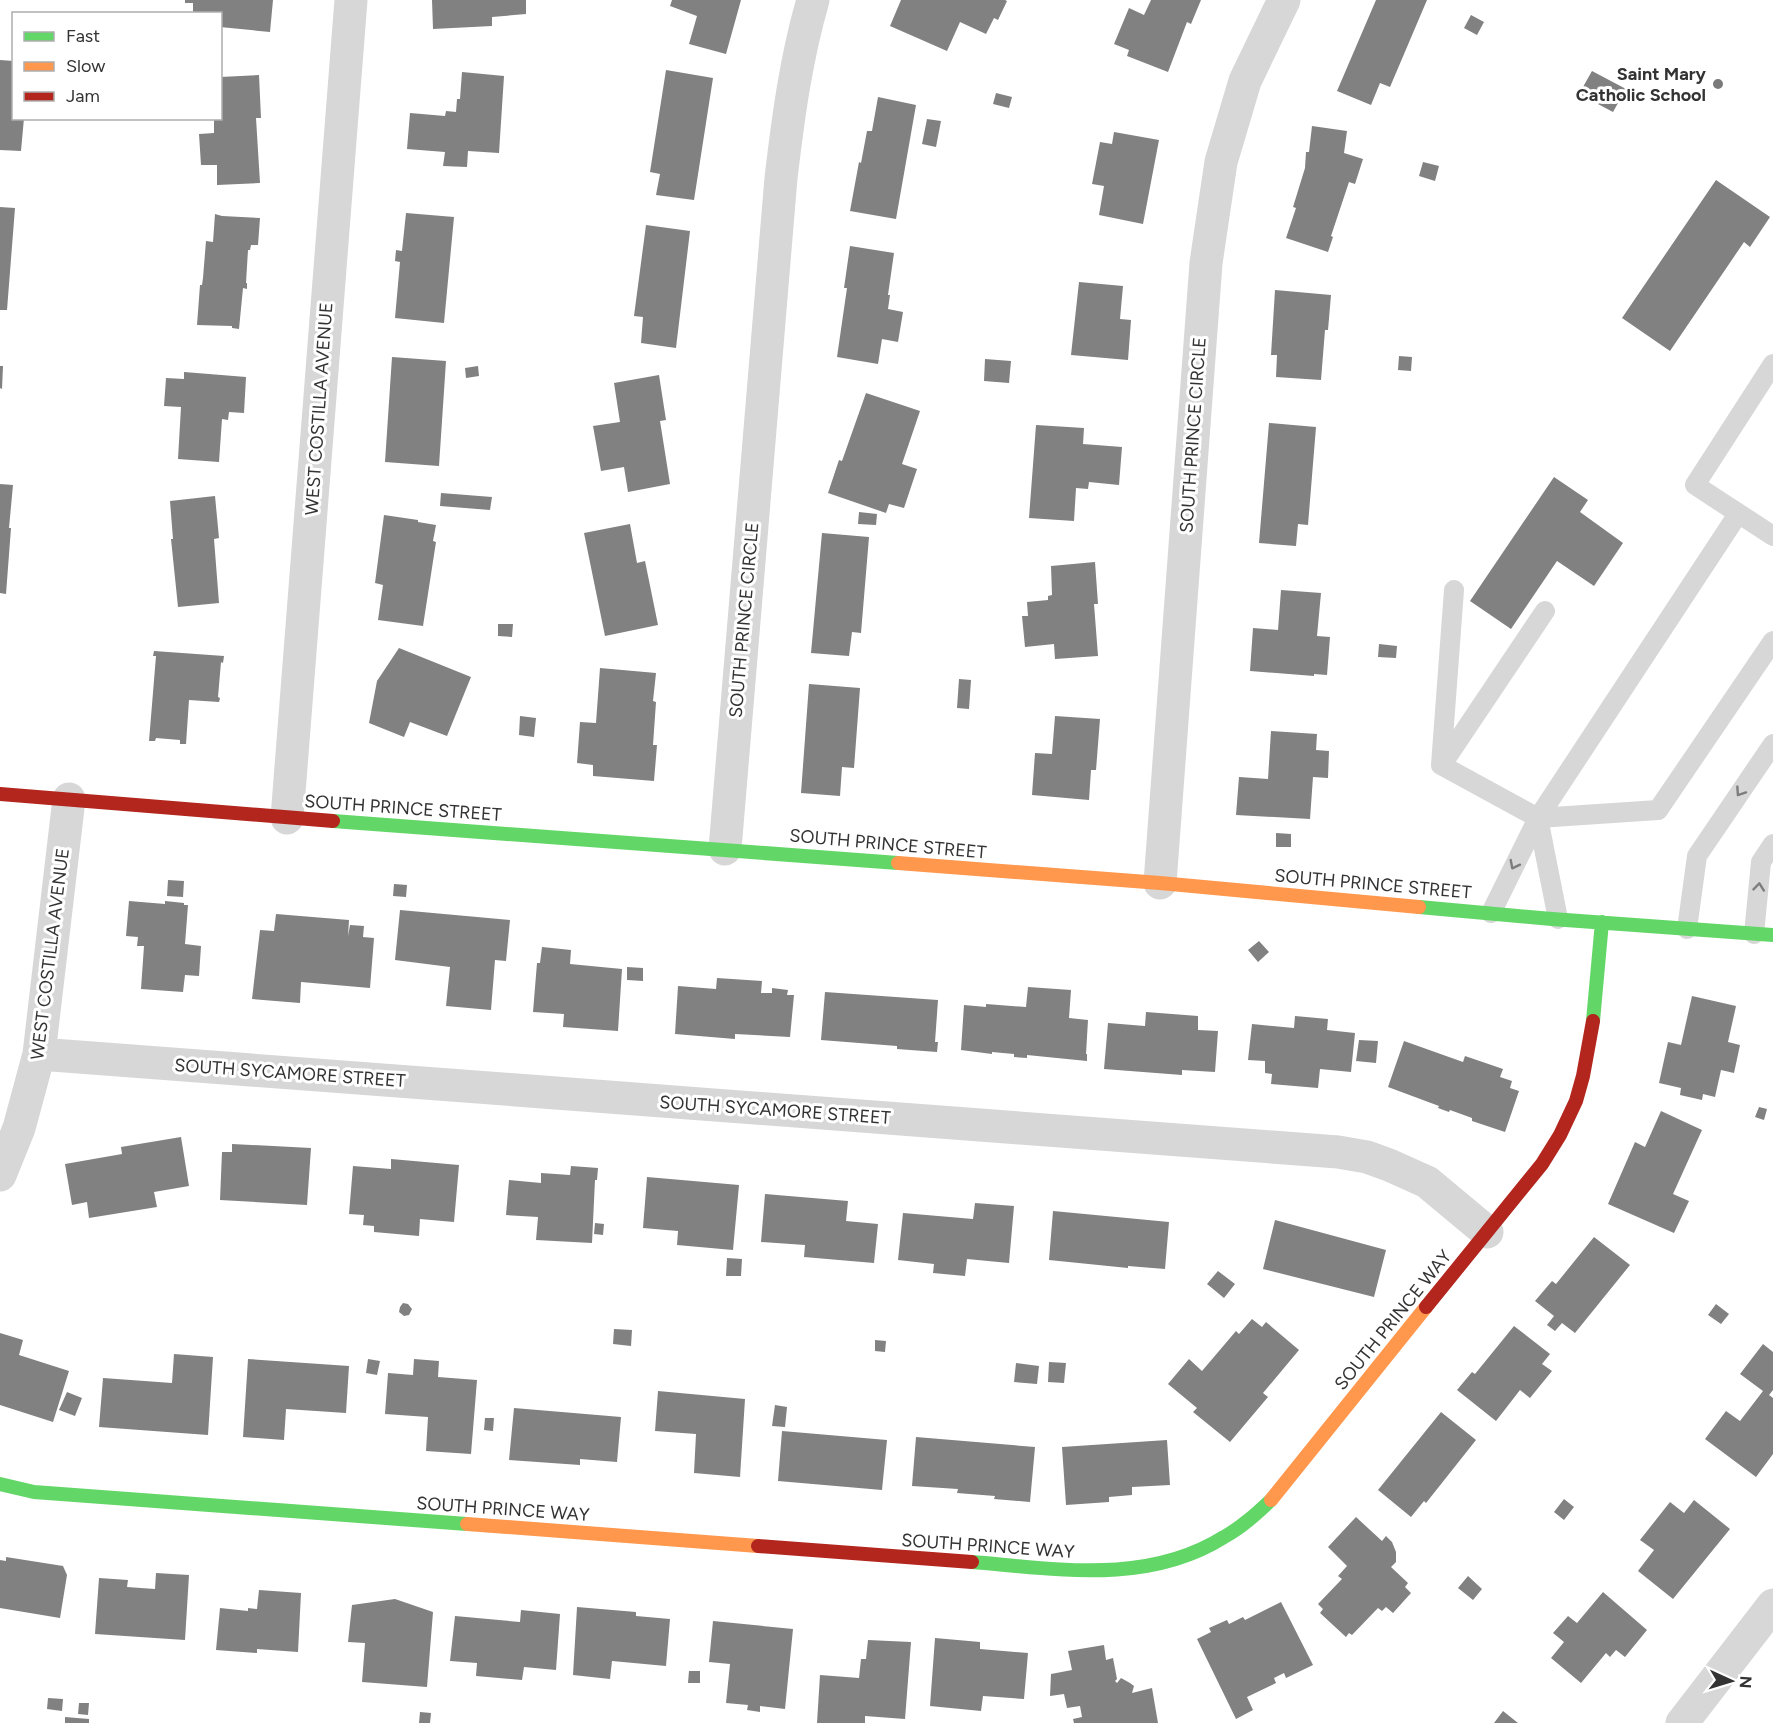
<svg xmlns="http://www.w3.org/2000/svg" width="1773" height="1723" viewBox="0 0 1773 1723" font-family="Figtree,sans-serif">
  <rect width="100%" height="100%" fill="#fff"/>
  <path fill="#818181" d="M185 0H273L270 32 220 27V14L193 12V3H185Z
    M432 0H526V14L492 17V26L433 29Z
    M672 0H741L726 54 689 44 697 16 670 6Z
    M901 0H1005L1007 1 998 20 994 18 986 34 960 22 947 51 890 26Z
    M1151 0H1201L1191 24 1187 22 1168 72 1127 56 1129 50 1114 44 1129 8 1144 15Z
    M1376 0H1427L1390 87 1380 83 1371 105 1337 91Z
    M1471 15 1484 22 1477 35 1464 28Z
    M0 60 14 61V118H24L21 151 0 150Z
    M666 70 713 78 694 200 656 195 660 174 650 172Z
    M1592 71 1626 89 1613 112 1579 94Z
    M462 72 504 76 499 153 468 151 467 167 443 166 445 152 407 149 410 113 445 116 446 111 456 112 457 99H460Z
    M259 75 261 118H256L260 183 217 185V165H201L199 134 214 133V118H220V77Z
    M996 93 1012 97 1009 108 993 104Z
    M878 97 916 105 896 219 850 211 859 162 861 163 867 131H872Z
    M927 119 941 121 936 147 922 144Z
    M1312 126 1347 131 1344 153 1363 159 1355 184 1349 182 1331 236 1333 237 1328 252 1286 238 1296 208 1293 207 1305 168 1306 152H1309Z
    M1114 132 1159 140 1143 224 1099 215 1104 186 1092 184 1100 142 1112 144Z
    M1423 162 1439 166 1435 181 1419 176Z
    M1716 180 1770 217 1750 247 1744 242 1670 351 1622 318Z
    M0 207 15 208 7 310H0Z
    M406 213 454 217 444 323 395 318 400 262 395 261 396 250 402 251Z
    M215 214 222 216 260 218 258 245H251L250 250H248L246 283H247V289L243 288 239 329 232 328V326L197 325 200 285H202L203 278 206 241 213 242Z
    M646 225 690 231 676 348 641 343 643 317 634 316Z
    M850 246 894 253 888 295H890L888 309 903 312 898 342 882 339 878 364 837 357 847 288H844Z
    M1079 282 1123 286 1120 319 1131 320 1128 360 1071 355Z
    M1275 290 1331 295 1328 330H1325L1321 380 1276 377 1277 355H1271Z
    M1399 356 1412 357 1411 371 1398 370Z
    M392 357 446 361 439 466 385 462Z
    M985 359 1011 361 1009 383 984 381Z
    M0 366H3L2 389 0 388Z
    M478 366 479 376 466 378 465 368Z
    M184 372 246 377 244 413 229 412 228 420 222 419 219 462 178 459 181 407 164 406 166 378 184 379Z
    M659 375 666 420 660 421 670 484 628 492 624 467 601 471 593 426 620 422 614 383Z
    M866 393 920 411 902 464 917 469 904 508 889 504 886 513 828 493 839 460 842 461Z
    M1269 423 1316 427 1308 525 1298 524 1296 546 1259 543Z
    M1036 425 1084 428 1083 444 1122 447 1119 485 1089 482 1088 489 1076 488 1074 521 1029 518Z
    M1554 477 1588 500 1580 512 1623 543 1594 586 1557 561 1511 629 1470 601Z
    M0 484 13 485 9 528H11L6 594 0 593Z
    M441 493 492 497 490 510 440 506Z
    M215 496 219 538 214 539 219 603 178 607 171 539H173L170 501Z
    M859 512 877 514 876 525 858 524Z
    M384 515 418 520V522L436 525 433 541 436 542 423 626 378 620 383 585 375 583Z
    M630 524 637 563 645 561 658 625 605 636 584 533Z
    M822 533 869 537 861 633 852 632 849 656 811 653Z
    M1095 562 1098 604H1094L1098 656 1055 659 1054 644 1025 647 1022 616H1028L1027 602 1048 600V596L1052 595 1051 566Z
    M1281 590 1321 593 1317 636 1330 637 1327 675 1314 674V676L1250 671 1253 628 1278 630Z
    M498 624H513L512 637 498 636Z
    M1379 644 1397 646 1396 658 1378 657Z
    M399 648 471 677 447 736 410 722 404 737 369 723 377 681Z
    M154 651 224 656 223 663 221 662 218 697 220 698 219 702 189 700 186 744H180V740L156 738 155 741H149L156 656H153Z
    M600 668 656 673 653 701 656 702 653 745H657L654 781 593 776V765L577 763 580 722 596 723Z
    M959 679 971 680 969 709 957 708Z
    M809 684 860 688 854 768 842 767 840 796 801 793Z
    M520 716 536 718 534 737 519 735Z
    M1055 716 1100 719 1096 770H1091L1089 800 1032 795 1035 753 1052 754Z
    M1271 731 1317 734 1316 750 1329 751 1328 778 1313 777 1310 819 1236 815 1239 777 1268 779Z
    M1276 833 1291 834V847H1276Z
    M168 880 184 881 183 897 167 896Z
    M394 884 407 885 406 897 393 896Z
    M129 901 165 904V901L184 903V905H188L185 944 201 946 199 976 185 975 183 992 141 989 144 946H137L138 937 126 936Z
    M400 910 510 920 506 961 495 960 491 1010 446 1006 450 967 395 960Z
    M276 914 349 920 348 936 350 925 364 926 363 937 374 938 370 988 301 982 300 1003 252 999 260 930 274 931Z
    M1259 941 1269 952 1258 962 1248 950Z
    M542 947 571 950 570 964 622 969 618 1031 563 1027 564 1014 533 1012 537 963H540Z
    M627 967 643 968V981L627 980Z
    M717 978 762 981 761 993H772V988L788 990 787 995H794L790 1037 735 1034V1039L675 1034 678 986 716 989Z
    M1028 987 1071 990 1069 1018 1088 1020 1086 1054H1087V1061L1027 1055V1058L1014 1057V1054L992 1052V1054L961 1050 964 1005 986 1007V1004L1026 1007Z
    M825 992 938 1000 935 1042H938L937 1052 897 1049V1046L821 1040Z
    M1692 996 1736 1006 1728 1042 1740 1045 1734 1073 1721 1070 1715 1097 1703 1094 1702 1100 1680 1095 1681 1088 1659 1083 1668 1042 1681 1045Z
    M1146 1012 1198 1016V1030L1218 1031 1215 1072 1182 1070V1075L1104 1069 1108 1023 1145 1026Z
    M1295 1016 1328 1019 1327 1030 1355 1033 1351 1072 1320 1069 1318 1088 1271 1084 1272 1074 1265 1073V1061L1248 1060 1252 1024 1294 1028Z
    M1359 1040 1378 1041 1376 1063 1356 1061Z
    M1404 1041 1463 1062 1465 1056 1503 1069 1500 1077 1512 1081 1510 1088 1519 1091 1505 1132 1472 1121V1118L1450 1110 1449 1112 1438 1108 1439 1106 1388 1087Z
    M1759 1107 1767 1109 1764 1120 1755 1117Z
    M1661 1111 1702 1130 1673 1194 1689 1201 1674 1233 1608 1204 1635 1142 1645 1147Z
    M181 1137 189 1186 154 1192 157 1207 89 1218 87 1202 72 1205 65 1164 122 1154 121 1147Z
    M232 1144 311 1148 307 1205 220 1200 222 1152H232Z
    M391 1159 459 1165 454 1222 420 1219 419 1236 374 1232V1226L363 1225 364 1215 349 1214 353 1166 391 1169Z
    M571 1166 598 1168 597 1180H595L592 1243 536 1240 538 1217 506 1215 509 1180 541 1183V1173L570 1175Z
    M647 1177 739 1185 733 1250 677 1245 678 1231 643 1228Z
    M765 1194 848 1201 846 1221 878 1224 874 1263 804 1257 805 1245 761 1242Z
    M975 1203 1014 1206 1009 1263 967 1259 965 1276 933 1273 934 1264 898 1260 903 1213 973 1219Z
    M1053 1211 1169 1222 1165 1269 1128 1266V1268L1049 1260Z
    M1275 1220 1386 1250 1374 1297 1263 1269Z
    M595 1223 604 1224 603 1235 594 1234Z
    M1594 1237 1630 1265 1575 1333 1562 1323 1555 1331 1547 1325 1554 1316 1535 1301 1552 1281 1556 1284Z
    M727 1258 742 1259 741 1276H726Z
    M1218 1271 1235 1284 1224 1298 1207 1284Z
    M403 1303 408 1304 412 1309 409 1315 404 1316 399 1312 400 1307Z
    M1716 1304 1729 1314 1721 1324 1708 1315Z
    M1252 1319 1262 1327 1266 1322 1299 1350 1263 1393 1268 1397 1230 1442 1193 1412 1197 1408 1168 1384 1189 1359 1202 1371 1236 1331 1239 1334Z
    M1514 1326 1550 1354 1542 1364 1552 1371 1530 1398 1520 1390 1496 1421 1457 1390 1472 1372 1475 1374Z
    M614 1329 632 1330 631 1346 613 1344Z
    M0 1333 23 1340 19 1355 69 1371 53 1422 0 1405Z
    M875 1340 886 1341 885 1352 875 1351Z
    M1763 1344 1773 1352V1390L1769 1395 1773 1398V1454L1756 1477 1705 1439 1726 1411 1740 1421 1763 1391 1740 1374Z
    M174 1354 213 1357 208 1435 99 1427 103 1378 172 1383Z
    M248 1359 349 1366 346 1413 286 1409 284 1440 243 1437Z
    M368 1359 380 1361 377 1375 366 1373Z
    M414 1359 439 1361 438 1377 477 1380 471 1454 426 1451 428 1417 385 1414 388 1373 413 1375Z
    M1049 1362 1066 1363 1064 1383 1048 1382Z
    M1016 1363 1039 1366 1037 1384 1014 1382Z
    M658 1391 745 1399 740 1477 694 1473 696 1434 655 1431Z
    M67 1392 82 1398 75 1416 59 1410Z
    M775 1405 787 1407 785 1427 772 1426Z
    M514 1408 621 1417 617 1462 580 1459V1465L509 1460Z
    M1441 1412 1476 1440 1426 1503 1424 1501 1411 1517 1378 1490Z
    M485 1418H494L493 1431 484 1430Z
    M782 1431 887 1440 882 1490 778 1481Z
    M916 1437 1035 1447 1030 1502 994 1499 995 1496 957 1493 958 1489 912 1486Z
    M1167 1440 1170 1485 1132 1487V1495L1109 1497V1502L1066 1505 1062 1447Z
    M1564 1499 1574 1507 1564 1520 1554 1512Z
    M1694 1500 1730 1529 1673 1599 1638 1571 1654 1550 1640 1540 1670 1502 1684 1513Z
    M1356 1517 1382 1541 1386 1536 1392 1542 1396 1552V1562L1391 1567 1408 1583 1405 1587 1411 1593 1393 1613 1386 1607 1382 1611 1378 1608 1352 1635 1349 1633 1346 1637 1320 1613 1323 1609 1318 1604 1342 1579 1338 1576 1347 1566 1328 1547Z
    M6 1557 63 1566 67 1575 60 1618 0 1608V1560L6 1561Z
    M156 1573 189 1575 185 1640 95 1634 99 1578 128 1580 127 1587 155 1589Z
    M1468 1576 1482 1589 1473 1600 1458 1588Z
    M259 1590 301 1593 298 1652 257 1649V1653L216 1650 220 1608 248 1611V1608L257 1609Z
    M1603 1592 1647 1630 1625 1657 1616 1650 1610 1657 1606 1653 1581 1683 1551 1658 1564 1642 1553 1633 1568 1616 1577 1623Z
    M395 1599 433 1612 427 1687 362 1682 365 1643 348 1642 352 1605Z
    M1281 1602 1313 1665 1286 1678 1284 1673 1274 1678 1276 1683 1247 1697 1253 1710 1236 1719 1197 1639 1211 1632 1209 1628 1227 1620 1229 1624 1243 1617 1245 1620Z
    M577 1607 636 1612V1616L670 1619 666 1666 612 1661 610 1679 573 1675Z
    M521 1610 560 1614 556 1670 524 1667 522 1680 476 1676 477 1663 450 1661 455 1616 520 1622Z
    M713 1621 793 1629 785 1709 760 1706V1712L747 1710 748 1705 726 1703 730 1664 709 1662Z
    M935 1638 980 1642V1649L1028 1653 1024 1699 983 1696 981 1711 930 1706Z
    M868 1640 911 1642 905 1719 865 1716V1723H817L820 1675 859 1678 861 1659H866Z
    M1104 1645 1106 1660 1113 1658 1117 1679 1115 1681 1117 1683 1121 1678 1130 1683 1134 1686 1132 1693 1152 1688 1158 1723H1074L1073 1719 1082 1717 1080 1706 1067 1708 1064 1694 1050 1696 1051 1674 1072 1670 1068 1651Z
    M689 1671H700V1683H688Z
    M48 1698 63 1699 62 1711 47 1709Z
    M79 1703H89L88 1715 78 1714Z
    M1503 1711 1518 1723H1494Z
    M420 1712 431 1713 430 1723H419Z
    M65 1717 89 1719V1723H65Z"/>
  <g fill="none" stroke-linecap="round" stroke-linejoin="round">
    <path stroke="#d7d7d7" stroke-width="20" d="M1773 364 1695 485 1773 536
      M1454 590 1441 765 1538 818 1658 810 1773 641
      M1443 763 1545 611
      M1538 818 1558 919
      M1491 913 1538 818 1738 514
      M1687 929 1697 856 1773 744
      M1754 934 1761 862 1773 844"/>
    <path stroke="#d7d7d7" stroke-width="33" d="M287 818 351 0
      M725 849 781 178C788 119 796 58 813 0
      M1160 883 1206 263 1221 162 1245 81 1284 0
      M39 1054 1338 1152 1367 1157 1389 1165 1427 1182 1487 1232
      M0 1175 19 1128 39 1054 69 799
      M1682 1723 1773 1605"/>
    <path stroke="#63d668" stroke-width="14" d="M333 821 898 863
      M1419 907 1552 919 1773 935
      M1593 1021 1602 922
      M0 1484 34 1492 467 1524
      M972 1562C1057 1569 1148 1585 1224 1537 1242 1527 1256 1514 1271 1500"/>
    <path stroke="#ff974d" stroke-width="14" d="M898 863 1160 883 1419 907
      M1271 1500 1426 1307
      M467 1524 758 1546"/>
    <path stroke="#b3261e" stroke-width="14" d="M0 794 333 821
      M1426 1307 1542 1164 1560 1135 1576 1101 1583 1076 1593 1021
      M758 1546 972 1562"/>
  </g>
  <defs><path id="oneway-chevron" d="M-2-3.5L2.5 0L-2 3.5" fill="none" stroke-width="1.6" stroke-linecap="round" stroke-linejoin="round" transform="scale(1.5)"/></defs>
  <g stroke="#7d7d7d">
    <use href="#oneway-chevron" transform="translate(1740 792) rotate(124)"/>
    <use href="#oneway-chevron" transform="translate(1514 865) rotate(117)"/>
    <use href="#oneway-chevron" transform="translate(1759 887) rotate(-84)"/>
  </g>
  <circle fill="#7a7a7a" stroke="#fff" stroke-width="2" cx="1718" cy="84" r="6"/>
  <g text-anchor="middle" dominant-baseline="central" stroke-width="6" stroke-linejoin="round" paint-order="stroke">
    <g font-size="18" font-weight="bold" fill="#333" stroke="#fff" text-anchor="end">
      <text x="1706" y="74">Saint Mary<tspan x="1706" dy="21">Catholic School</tspan></text>
    </g>
    <g font-size="18" fill="#333" stroke="#fff">
      <text transform="translate(319 409) rotate(-86)">WEST COSTILLA AVENUE</text>
      <text transform="translate(1193 435) rotate(-86)">SOUTH PRINCE CIRCLE</text>
      <text transform="translate(744 620) rotate(-85)">SOUTH PRINCE CIRCLE</text>
      <text transform="translate(403 808) rotate(4)">SOUTH PRINCE STREET</text>
      <text transform="translate(888 844) rotate(5)">SOUTH PRINCE STREET</text>
      <text transform="translate(1373 884) rotate(5)">SOUTH PRINCE STREET</text>
      <text transform="translate(50 954) rotate(-83)">WEST COSTILLA AVENUE</text>
      <text transform="translate(290 1073) rotate(4)">SOUTH SYCAMORE STREET</text>
      <text transform="translate(775 1110) rotate(4)">SOUTH SYCAMORE STREET</text>
      <text transform="translate(1393 1320) rotate(-51)">SOUTH PRINCE WAY</text>
      <text transform="translate(503 1509) rotate(4)">SOUTH PRINCE WAY</text>
      <text transform="translate(988 1546) rotate(4)">SOUTH PRINCE WAY</text>
    </g>
  </g>
  <rect x="12" y="12" width="210" height="108" fill="#ffffff" stroke="#adadad" stroke-width="1.5"/>
  <rect x="24" y="32" width="30" height="9" fill="#63d668" stroke="#adadad" stroke-width="1.5"/>
  <text x="66" y="42" font-size="18" fill="#333333">Fast</text>
  <rect x="24" y="62" width="30" height="9" fill="#ff974d" stroke="#adadad" stroke-width="1.5"/>
  <text x="66" y="72" font-size="18" fill="#333333">Slow</text>
  <rect x="24" y="92" width="30" height="9" fill="#b3261e" stroke="#adadad" stroke-width="1.5"/>
  <text x="66" y="102" font-size="18" fill="#333333">Jam</text>
  <g transform="translate(1731 1681) rotate(94)" stroke="#ffffff" stroke-width="4.5" paint-order="stroke">
  <path d="M0-4.5L10 22L0 15L-10 22Z" fill="#333333"/>
  <text y="-9" font-size="16" font-weight="bold" text-anchor="middle" fill="#333333">N</text>
  </g>
</svg>
